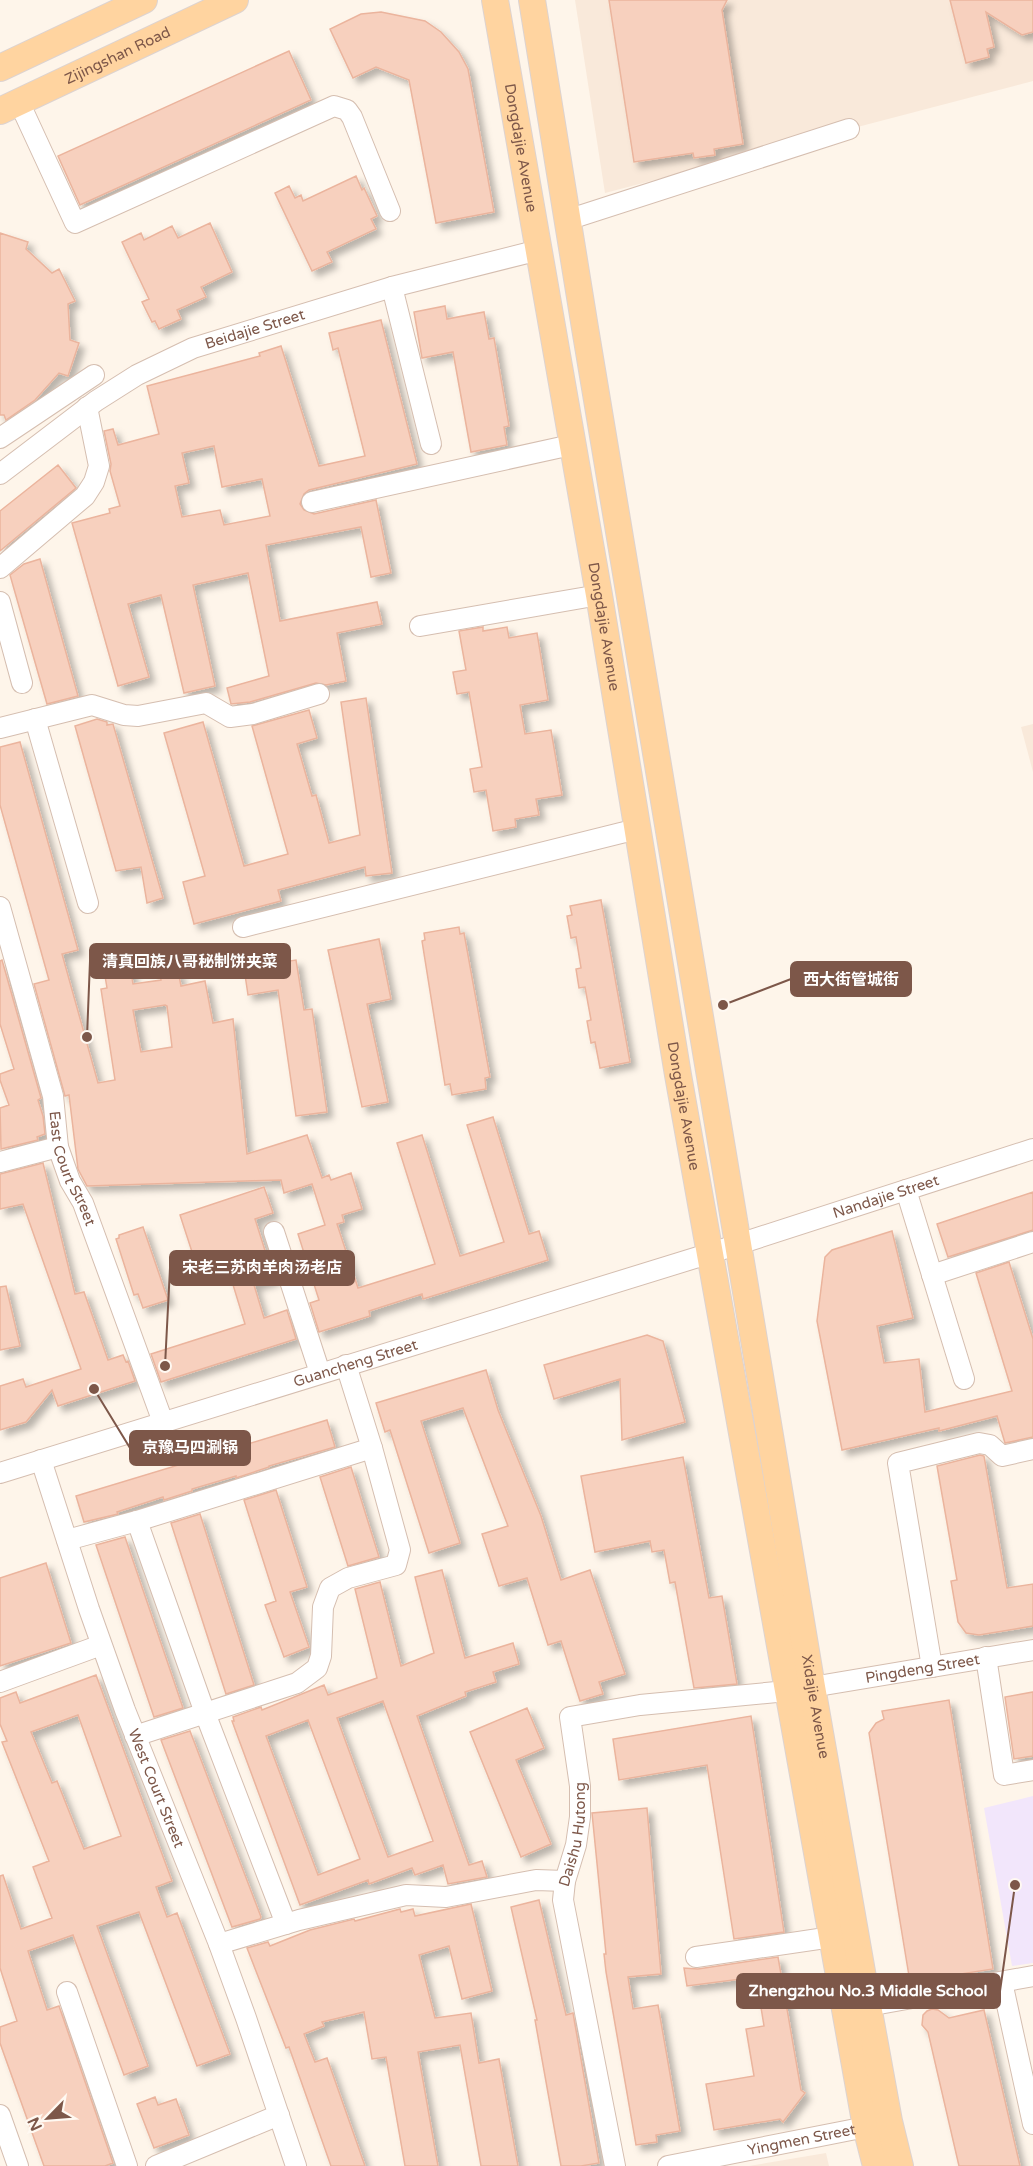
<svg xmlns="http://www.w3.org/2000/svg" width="1033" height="2166" viewBox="0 0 1033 2166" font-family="'Varela Round','Noto Sans SC',sans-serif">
  <defs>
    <filter id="shadow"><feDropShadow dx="5.5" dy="5.5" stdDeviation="3" flood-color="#0004"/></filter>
  </defs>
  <rect width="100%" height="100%" fill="#fef5ea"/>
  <path fill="#f9e9da" d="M575 0H1033V81L605 193Z
    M1033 724V772L1021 727Z
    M826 2153 829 2166H749Z"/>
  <path fill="#f2e6fb" d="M1033 1796V1963L1012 1966 984 1808Z"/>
  <path fill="#f7d0be" stroke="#ebb49d" stroke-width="1.5" fill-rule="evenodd" filter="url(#shadow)" d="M609 0H727L722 10 743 144 714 149 715 155 694 158 693 153 634 162Z
    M950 0H1033V32L1022 35 986 12 994 47 987 49 989 57 966 63Z
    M381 12 425 21 441 32 459 52 468 69 494 212 436 223 409 80 376 67 353 78 330 29 361 14Z
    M289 51 311 100 80 205 58 156Z
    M356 176 362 190 364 188 377 216 371 219 376 229 327 252 332 262 312 271 275 193 289 186 295 198 301 195 303 201Z
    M210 223 232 272 201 287 206 297 177 310 181 319 159 329 155 321 152 322 142 302 149 299 122 242 141 233 144 240 172 226 178 238Z
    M0 233 28 242 26 249 52 273 59 269 75 301 68 304 70 340 79 343 68 376 59 373 35 400 6 420 4 415H0Z
    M445 306 447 319 484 312 489 339 494 338 509 426 504 427 507 445 471 452 453 352 422 358 414 312Z
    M381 320 417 464 309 490 304 494 300 504 304 510 314 514 376 500 391 573 371 577 361 527 266 545 280 621 377 602 382 624 337 633 346 681 326 685 316 683 250 702 231 704 227 688 269 676 248 573 193 585 215 686 184 693 161 595 128 604 149 677 118 686 72 523 110 513 109 509 120 506 110 471 111 464 104 431 113 429 118 445 159 434 147 386 260 356 259 353 281 346 319 466 365 456 338 348 333 350 329 333ZM214 446 222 487 262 479 270 516 224 525 220 510 182 517 175 486 189 483 182 453Z
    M58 465 76 488 0 551V511Z
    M40 559 78 696 47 704 10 575 24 564Z
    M483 627V631L507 627 509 638 537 633 548 700 520 705 525 734 551 730 562 795 536 799 539 815 515 819 516 827 493 831 486 790 474 792 470 769 482 767 469 692 457 694 453 672 466 670 459 631Z
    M366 698 392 873 366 876 365 867 278 890 281 901 194 924 183 882 205 876 164 733 203 722 244 866 288 854 252 726 309 710 317 738 297 744 312 796 316 795 329 843 360 835 341 702Z
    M97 719 107 722V725L113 724 163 898 147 903 141 867 116 871 75 726Z
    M20 742 78 950 62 954 98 1083 115 1080 101 989 107 988 104 970 130 966 133 984 161 980 160 974 178 971 181 986 205 981 213 1023 233 1019 247 1154 307 1135 322 1178 329 1175 331 1180 351 1173 362 1209 342 1215 344 1222 337 1224 358 1288 435 1264 397 1143 422 1135 460 1256 504 1242 467 1125 493 1117 529 1234 539 1231 548 1260 423 1299 422 1294 369 1311 370 1316 319 1332 310 1303 319 1300 298 1234 325 1225 312 1184 284 1193 281 1180 87 1186 78 1169 69 1095 65 1096 34 984 49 980 0 805V747ZM165 1005 167 1006 172 1047 141 1052 133 1010Z
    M601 900 630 1062 600 1068 595 1042 591 1043 587 1021 591 1020 585 987 579 988 576 969 581 968 576 937 571 938 567 916 572 915 570 906Z
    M459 927 460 934 464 933 490 1077 485 1078 486 1089 452 1095 450 1084 445 1085 422 941 425 940 424 933Z
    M379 939 391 999 367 1004 388 1102 362 1107 328 950Z
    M2 960 41 1098 38 1100 43 1116 45 1134 37 1137 38 1140 1 1149 0 1108 9 1105 0 1080V1074L14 1069 0 1024V961Z
    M296 960 304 1010 312 1009 327 1112 296 1116 278 990 248 995 244 968Z
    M43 1163 75 1294 84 1292 108 1360 123 1355 126 1362 128 1361 135 1381 58 1406 52 1390 26 1422 0 1430V1386L23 1379 26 1387 81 1369 23 1204 0 1209V1174Z
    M264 1187 273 1213 255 1219 274 1279 254 1285 264 1318 287 1310 296 1339 161 1382 151 1354 245 1324 223 1252 195 1261 180 1215Z
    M1033 1192V1230L948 1257 937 1224Z
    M143 1227 168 1300 143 1308 138 1294 134 1295 116 1239 119 1238V1235Z
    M892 1231 913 1318 877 1326 884 1363 919 1359 925 1412 1012 1391 976 1273 1009 1262 1033 1339V1437L1005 1443 997 1416 939 1431V1428L842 1450 817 1321 825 1257 832 1250Z
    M6 1286 20 1346 0 1350V1287Z
    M647 1335 663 1341 685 1422 622 1440 620 1379 554 1399 544 1365Z
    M486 1370 498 1410 541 1516 561 1580 590 1570 625 1674 599 1682 603 1694 580 1701 561 1641 548 1645 527 1578 499 1586 482 1534 508 1526 463 1408 421 1421 460 1543 429 1553 390 1430 385 1432 376 1403Z
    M327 1420 335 1447 269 1466V1467L236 1478V1476L192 1489V1491L164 1500 163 1497 117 1512 118 1514 84 1522 76 1496Z
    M980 1455 984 1456 1007 1588 1033 1584V1626L979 1635 966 1633 958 1622 951 1581 957 1580 937 1466Z
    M683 1457 709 1598 722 1596 737 1684 694 1688 675 1582 670 1583 664 1550 652 1552 650 1541 595 1552 581 1476Z
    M351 1467 379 1557 348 1566 320 1477Z
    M276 1490 307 1587 290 1592 309 1647 284 1657 265 1605 276 1601 244 1500Z
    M200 1514 254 1685 226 1694 171 1523Z
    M125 1537 183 1708 154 1717 96 1545Z
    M46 1563 71 1643 0 1666V1578Z
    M442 1570 465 1658 513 1643 519 1664 493 1672 496 1682 465 1692 466 1696 417 1716 469 1865 482 1861 487 1877 448 1884 443 1865 415 1875 412 1868 369 1884 368 1880 300 1905 232 1721H234L233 1717 261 1707 262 1710 324 1685 328 1695 377 1678 355 1589 380 1582 401 1666 434 1653 415 1577ZM383 1701 433 1841 388 1857 337 1718ZM308 1720 360 1859 318 1875 266 1736Z
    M96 1675 172 1881 156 1887 167 1917 177 1913 230 2054 197 2066 139 1912 97 1926 148 2066 124 2075 73 1935 28 1951 47 2010 59 2006 113 2163 105 2166H44L0 2043V2027L17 2021 0 1968V1876L3 1875 21 1929 52 1918 33 1867 49 1861 2 1742 7 1741 0 1724V1698L16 1692 20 1703ZM78 1715 121 1836 84 1849 57 1781 52 1783 31 1732Z
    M1033 1692V1756L1014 1759 1005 1697Z
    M949 1700 993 1969 910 1982 869 1733 876 1723 884 1719 882 1711Z
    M527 1708 544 1748 516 1760 551 1844 521 1857 470 1732Z
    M751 1716 784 1932 734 1939 707 1765 619 1780 613 1739Z
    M190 1731 261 1917 260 1919 232 1927 161 1740Z
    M647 1808 661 1974 628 1977 633 2009 658 2005 680 2131 656 2135 657 2142 636 2145 606 1972 604 1954H606L592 1813Z
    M539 1900 566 2015 573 2013 599 2163 581 2166H561L535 2020H537L511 1907Z
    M471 1904 492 1991 462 1999 449 1946 419 1955 435 2018 471 2013 479 2063 499 2059 518 2166H481L460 2045 418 2052 438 2166H405L386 2057 372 2059 364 2012 322 2022 324 2026 304 2034 315 2062 327 2058 365 2166H331L289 2047 286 2048 247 1948 268 1942 270 1946 310 1930 354 1919 355 1921 400 1909 401 1912 413 1909 415 1916Z
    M778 1957 801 2090 805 2093 783 2122 780 2119 714 2130 706 2084 754 2076 746 2029 764 2026 756 1977 687 1986 684 1968 698 1969Z
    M932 2009 938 2010 949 2018 984 2010 1020 2166H959L928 2032 922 2025 923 2015 927 2011Z
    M155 2097 158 2105 176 2099 189 2135 154 2148 137 2104Z"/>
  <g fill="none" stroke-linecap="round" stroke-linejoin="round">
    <g stroke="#d5beb0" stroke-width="22">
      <g id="minor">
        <path d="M19 102 75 223 334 106 347 110 352 117 390 211"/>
        <path d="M567 220 849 129"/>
        <path d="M392 287 431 444"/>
        <path d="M0 438 94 375"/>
        <path id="s1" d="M0 474 96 401 137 375 193 348 392 287 539 250"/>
        <path d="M312 502 571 445"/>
        <path d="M0 568 85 496 94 482 99 466 87 407"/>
        <path d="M0 602 22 683"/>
        <path d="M420 626 599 595"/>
        <path d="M35 719 88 903"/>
        <path d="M0 728 92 705 124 715 138 716 206 703 230 717 253 714 319 694"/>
        <path id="s2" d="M0 907 53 1096 58 1147 70 1181 83 1203 163 1422"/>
        <path d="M243 927 637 829"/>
        <path d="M0 1162 58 1147"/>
        <path d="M906 1190 964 1379"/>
        <path d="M274 1232 320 1373"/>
        <path d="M932 1275 1033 1242"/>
        <path id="s3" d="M41 1460 89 1609 125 1710 219 1944 246 2018 296 2166"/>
        <path id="s4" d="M0 1473 711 1253 1033 1149"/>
        <path d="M137 1521 205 1713 286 1924"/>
        <path d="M67 1540 137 1521 372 1448"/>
        <path d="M986 1657 1004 1775 1033 1770"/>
        <path d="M932 1667 898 1463 979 1443 990 1445 1002 1456 1033 1449"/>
        <path d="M0 1682 101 1645"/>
        <path id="s5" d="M812 1687 1033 1650"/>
        <path d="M135 1736 297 1683 317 1668 321 1656 323 1607 330 1588 348 1578 396 1565 400 1550 372 1448 346 1365"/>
        <path d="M219 1944 299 1920 406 1895 446 1897 536 1880 565 1881"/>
        <path d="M696 1957 832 1937"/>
        <path d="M1002 1982 1033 2124"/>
        <path d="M67 1992 127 2166"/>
        <path d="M868 2006 1033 1976"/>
        <path d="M0 2115 18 2166"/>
        <path d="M156 2166 279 2115"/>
        <path id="s6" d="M615 2166 563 1900 565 1881 576 1845 580 1817V1786L570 1717 640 1705 787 1691"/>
        <path id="s7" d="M668 2166 866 2127"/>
      </g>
    </g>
    <g stroke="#ddd3d0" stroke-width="28">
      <g id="major">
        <path id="s8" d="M495 0 599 595 678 1075 866 2127 876 2166"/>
        <path id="s9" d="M532 0 585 328 812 1687 868 2006 889 2121 900 2166"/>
        <path d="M0 68 144 0"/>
        <path id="s10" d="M0 111 235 0"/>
      </g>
    </g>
    <use href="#minor" stroke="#fff" stroke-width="20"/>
    <use href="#major" stroke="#ffd4a0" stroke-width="26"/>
  </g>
  <g text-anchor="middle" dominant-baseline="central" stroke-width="6" stroke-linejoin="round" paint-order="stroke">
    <g font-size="15" fill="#7d5749" stroke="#fff9f2">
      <text stroke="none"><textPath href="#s10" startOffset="130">Zijingshan Road</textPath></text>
      <text stroke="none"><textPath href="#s8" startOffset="150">Dongdajie Avenue</textPath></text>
      <text stroke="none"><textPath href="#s1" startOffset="296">Beidajie Street</textPath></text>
      <text stroke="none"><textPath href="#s8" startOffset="636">Dongdajie Avenue</textPath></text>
      <text stroke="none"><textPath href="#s8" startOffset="1122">Dongdajie Avenue</textPath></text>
      <text stroke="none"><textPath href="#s2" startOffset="272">East Court Street</textPath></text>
      <text stroke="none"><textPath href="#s4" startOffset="928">Nandajie Street</textPath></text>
      <text stroke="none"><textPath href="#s4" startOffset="372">Guancheng Street</textPath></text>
      <text stroke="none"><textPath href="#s5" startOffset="112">Pingdeng Street</textPath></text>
      <text stroke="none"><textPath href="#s9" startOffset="1730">Xidajie Avenue</textPath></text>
      <text stroke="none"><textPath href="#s3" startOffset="348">West Court Street</textPath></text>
      <text stroke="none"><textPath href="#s6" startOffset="338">Daishu Hutong</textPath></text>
      <text stroke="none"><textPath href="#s7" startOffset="136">Yingmen Street</textPath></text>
    </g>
  </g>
  <path fill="none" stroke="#7d5749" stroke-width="2" d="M87 1037L90 961M723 1005L791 979M165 1366L170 1268M94 1389L130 1448M1015 1885L1000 1991"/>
  <g fill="#7d5749" stroke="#fff9f2" stroke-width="2">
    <circle cx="87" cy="1037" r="6"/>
    <circle cx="723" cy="1005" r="6"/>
    <circle cx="165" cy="1366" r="6"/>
    <circle cx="94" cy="1389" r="6"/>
    <circle cx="1015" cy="1885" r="6"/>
  </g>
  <g fill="#7d5749" stroke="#7d5749" stroke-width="2">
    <rect x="90" y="944" width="200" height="34" rx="6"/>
    <rect x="791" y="962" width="120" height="34" rx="6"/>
    <rect x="170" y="1251" width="184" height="34" rx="6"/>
    <rect x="130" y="1431" width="120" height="34" rx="6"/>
    <rect x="737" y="1974" width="263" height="34" rx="6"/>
  </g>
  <g font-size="16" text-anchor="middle" font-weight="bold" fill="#fff">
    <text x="190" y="967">清真回族八哥秘制饼夹菜</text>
    <text x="851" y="985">西大街管城街</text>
    <text x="262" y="1273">宋老三苏肉羊肉汤老店</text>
    <text x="190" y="1453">京豫马四涮锅</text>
    <text x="868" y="1996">Zhengzhou No.3 Middle School</text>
  </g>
  <g transform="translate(48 2118) rotate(245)" stroke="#fff9f2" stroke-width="4.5" paint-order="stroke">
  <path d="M0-4.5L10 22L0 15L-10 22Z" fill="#7d5749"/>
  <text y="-9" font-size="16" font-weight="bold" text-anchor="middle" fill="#7d5749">N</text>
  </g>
</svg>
